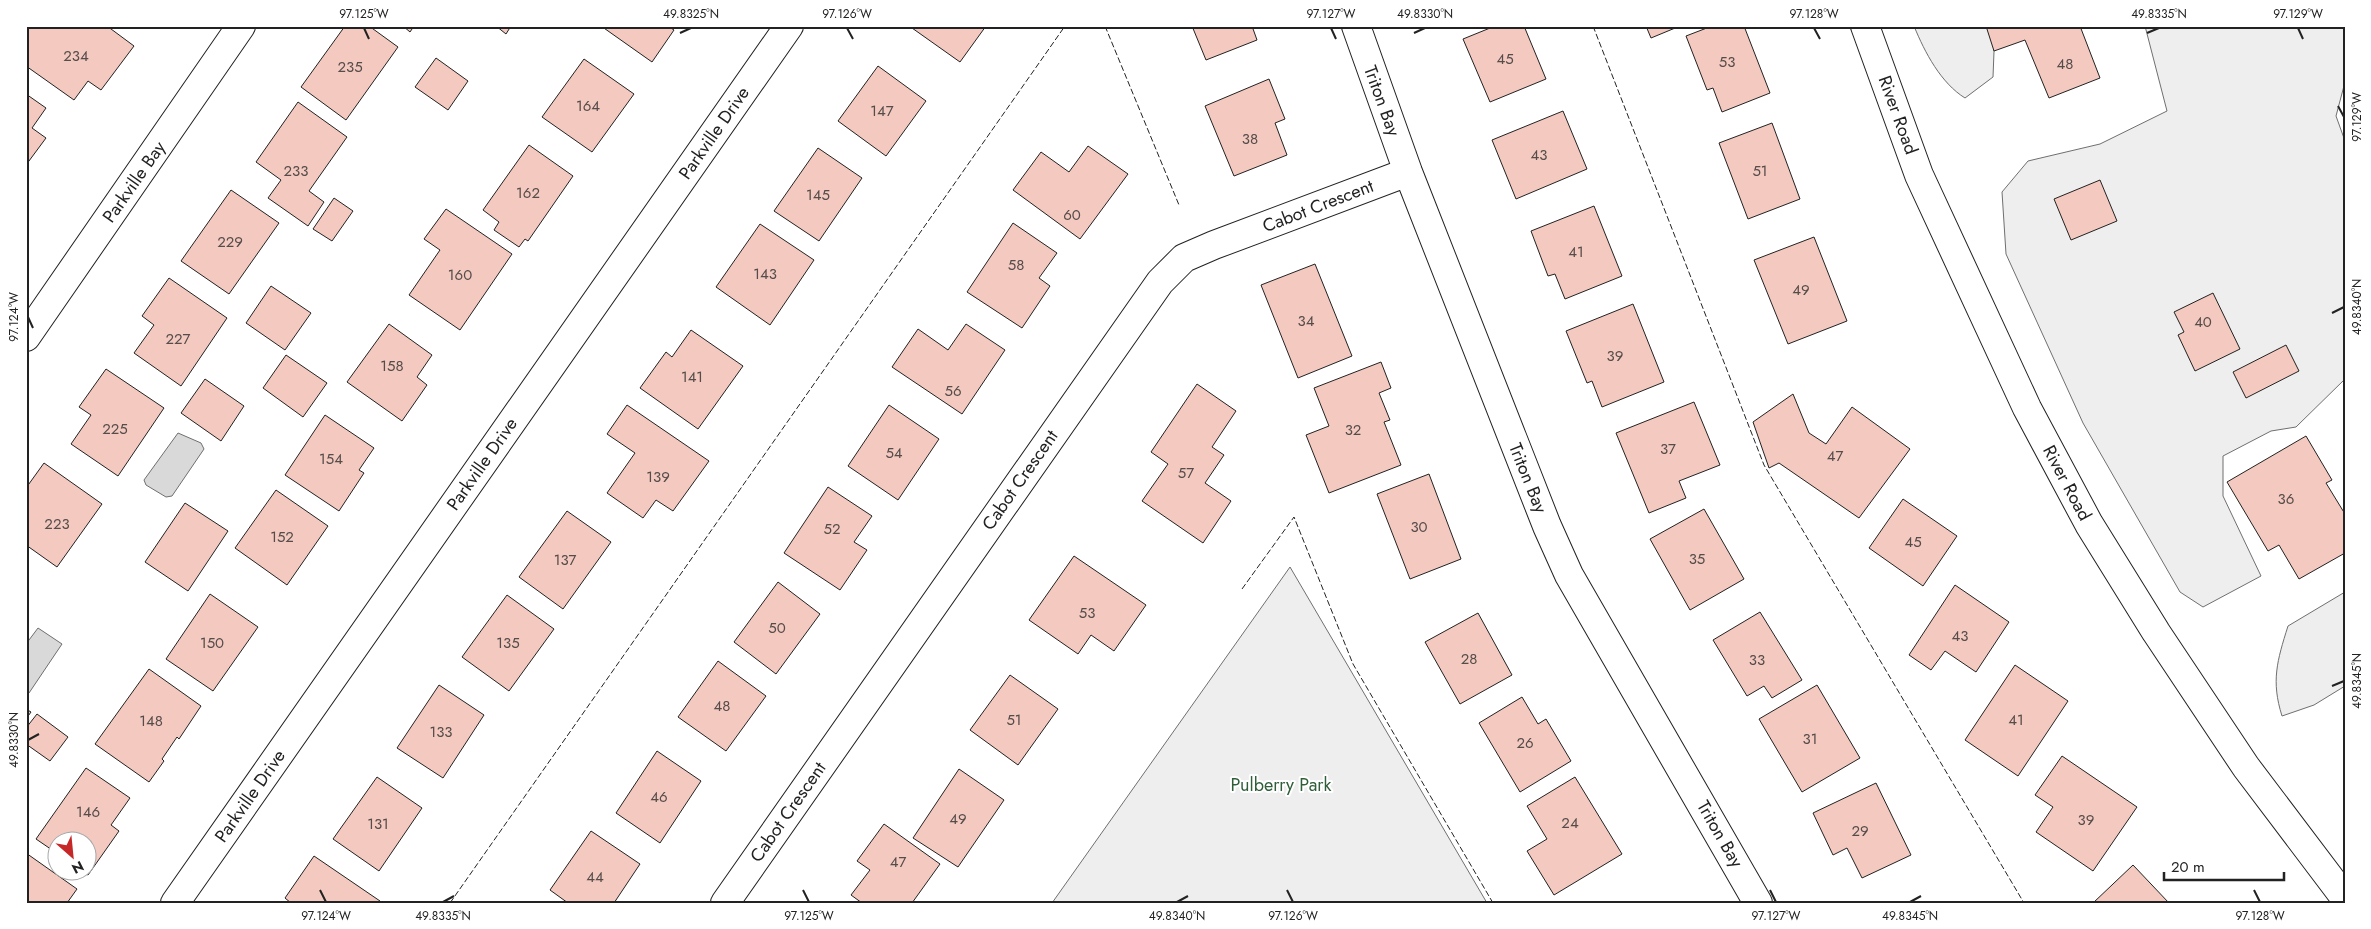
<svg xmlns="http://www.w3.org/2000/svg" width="2371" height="929" viewBox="0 0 2371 929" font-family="Jost,sans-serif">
  <rect width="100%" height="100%" fill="#fff"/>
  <path fill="#eee" stroke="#6f6f6f" d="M1914 26H1995L1993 77 1965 98C1941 83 1925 53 1914 26Z
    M2145 26H2345V82L2336 116 2345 141V379L2296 427 2271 431 2223 456V496L2261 576 2203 607 2180 592 2083 423 2006 254 2002 192 2028 161 2100 144 2167 111Z
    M1290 567 1487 903H1052Z
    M2345 592V686L2314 705 2282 716C2271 681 2277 661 2288 626Z"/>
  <path fill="#d9d9d9" stroke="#6f6f6f" d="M178 433 201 443 204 449 172 496 166 497 146 485 144 480Z
    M38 628 62 644 29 693 26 691V644Z"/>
  <path fill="#f3c9c0" stroke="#222" d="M26 26H107L134 46 101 90 88 81 74 100 26 66Z
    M345 26H369L398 47 346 120 301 87Z
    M403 26H414L410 32Z
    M496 26H511L506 34Z
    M601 26H668L674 30 652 62Z
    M913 26H986L960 62 912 28Z
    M1192 26H1252L1257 40 1206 60Z
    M1495 26H1524L1546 79 1490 102 1463 39Z
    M1646 26H1680L1651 38Z
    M1712 26H1744L1770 93 1722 112 1713 88 1707 90 1686 36Z
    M1986 26H2080L2100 78 2049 98 2025 40 1994 51Z
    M436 58 468 81 448 110 415 87Z
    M584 59 634 94 592 152 542 117Z
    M878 66 926 101 886 156 838 121Z
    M1269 79 1285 119 1275 123 1287 155 1234 176 1205 106Z
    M26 94 46 108 32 128 46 138 26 165Z
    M298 102 347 137 309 191 324 202 308 226 268 198 281 180 256 162Z
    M1563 111 1587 169 1516 199 1492 140Z
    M1772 123 1800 199 1748 219 1719 143Z
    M529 145 573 176 528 241 525 239 519 247 494 230 499 222 483 210Z
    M1088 146 1128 174 1080 239 1013 190 1041 152 1069 172Z
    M818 148 862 178 819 241 774 211Z
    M2100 180 2117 221 2071 240 2054 199Z
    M231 190 279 223 229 294 181 261Z
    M334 198 353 211 332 241 313 229Z
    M1594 206 1622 276 1565 299 1555 274 1548 276 1531 231Z
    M446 209 512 254 460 330 409 295 440 250 424 239Z
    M1013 223 1057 253 1039 278 1050 286 1022 328 967 292Z
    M760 224 814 260 770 325 716 287Z
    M1814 237 1847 321 1788 344 1754 260Z
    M1315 264 1352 356 1298 378 1261 285Z
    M169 278 227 318 181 386 134 353 154 325 142 316Z
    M271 286 311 313 285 350 246 323Z
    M2213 293 2240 349 2195 371 2178 335 2184 332 2174 312Z
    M1633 304 1664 382 1602 407 1592 381 1587 383 1566 331Z
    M389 324 432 355 417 377 427 385 402 421 347 382Z
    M966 324 1005 350 962 414 892 367 918 329 948 350Z
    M691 330 743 366 698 429 640 388 666 352 672 357Z
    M2286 345 2299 371 2246 398 2233 372Z
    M286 355 327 383 303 417 263 388Z
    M1381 362 1391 388 1379 393 1390 420 1384 422 1401 465 1329 493 1306 435 1329 426 1314 388Z
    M106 369 164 408 118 476 71 444 91 415 79 407Z
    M205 379 244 406 221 441 181 413Z
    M1197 384 1236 411 1212 447 1224 455 1205 483 1231 501 1203 543 1142 501 1168 464 1151 452Z
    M1793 394 1809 433 1826 444 1852 407 1910 449 1859 518 1779 463 1769 468 1753 422Z
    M1694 402 1720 465 1679 481 1686 498 1649 513 1616 433Z
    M627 405 709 461 673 511 656 500 643 518 607 493 635 453 607 434Z
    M889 405 939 439 898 500 848 466Z
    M325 415 374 448 359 470 364 473 339 511 285 475Z
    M2306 436 2332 480 2326 483 2345 514V553L2299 579 2279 545 2268 551 2227 482Z
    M44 463 102 504 57 567 26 545V488Z
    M1429 474 1461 559 1410 579 1377 494Z
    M828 487 872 516 854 542 867 550 840 590 784 553Z
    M276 490 328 526 287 585 235 548Z
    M1903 499 1957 536 1923 586 1869 548Z
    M185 503 228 531 188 591 145 562Z
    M1704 509 1744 579 1690 610 1650 539Z
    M567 511 611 542 563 609 519 577Z
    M1074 556 1146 605 1114 651 1091 635 1078 654 1029 620Z
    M778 582 820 614 776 674 734 642Z
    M1955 585 2009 622 1976 672 1945 651 1931 670 1909 655Z
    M210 594 258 627 213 691 166 659Z
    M507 595 554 629 509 691 462 657Z
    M1760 612 1802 680 1772 698 1764 686 1747 696 1713 640Z
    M1478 613 1512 675 1460 704 1425 642Z
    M718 661 766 696 726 751 678 717Z
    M2015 665 2068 701 2018 776 1965 740Z
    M149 669 201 706 179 739 177 737 162 759 164 761 149 782 95 744Z
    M1010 675 1058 709 1018 765 970 730Z
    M439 685 484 715 443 778 397 748Z
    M1817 685 1860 758 1802 792 1759 719Z
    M1522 697 1538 724 1546 719 1571 761 1520 792 1479 723Z
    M26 709 31 712 26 719Z
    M37 714 68 737 50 761 26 744V728Z
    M657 751 701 781 660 843 616 813Z
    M2062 756 2137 807 2093 871 2036 832 2053 807 2035 795Z
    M86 768 130 798 111 825 119 831 88 875 83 872H88V842H58V854L36 839Z
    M959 769 1004 800 958 867 913 838Z
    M377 777 422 808 379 871 333 839Z
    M1575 777 1622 854 1554 895 1527 851 1547 839 1527 806Z
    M1876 783 1911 855 1862 878 1847 848 1833 855 1813 813Z
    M884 824 940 864 912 903H862L851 895 870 870 857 861Z
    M591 831 640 864 614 903H568L550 890Z
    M26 853 77 889 67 903H26Z
    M314 856 380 901 379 903H291L285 898Z
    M2133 865 2169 903H2093Z"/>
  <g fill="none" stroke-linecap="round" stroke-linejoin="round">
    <g stroke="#222" stroke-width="30">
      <path id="street" d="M1356 26 1408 172 1547 526 1569 575 1758 903
        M26 337 241 26
        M725 903 1160 282 1184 258 1214 245 1408 172"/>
    </g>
    <g stroke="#222" stroke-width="30">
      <path id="secondary" d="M1865 26 1919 175 2027 408 2089 524 2156 632 2246 767 2345 898
        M175 903 789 26"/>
    </g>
    <use href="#street" stroke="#fff" stroke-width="28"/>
    <use href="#secondary" stroke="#fff" stroke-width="28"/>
    <path stroke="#222" stroke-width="1" stroke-dasharray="6 2.5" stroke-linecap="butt" d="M1105 26 1179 205
      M1593 26 1764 465 2024 903
      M1242 589 1294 517 1353 664 1493 903
      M450 903 1065 26"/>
  </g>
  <path fill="none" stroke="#222" stroke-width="2" d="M364 28 369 39M847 28 853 39M1331 28 1336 39M1814 28 1820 39M2298 28 2303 39M680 33 691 28M1414 33 1425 28M2147 33 2159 28M2338 106 2344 117M2332 313 2344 307M28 317 33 328M2332 686 2344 681M28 740 39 734M320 890 326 902M803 890 809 902M1287 890 1293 902M1770 890 1776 902M2254 890 2260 902M443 902 454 896M1177 902 1188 896M1910 902 1921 896"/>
  <g text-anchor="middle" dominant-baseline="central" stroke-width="4" stroke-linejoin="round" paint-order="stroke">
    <g font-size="15" fill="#564c4a">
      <text x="76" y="56">234</text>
      <text x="1505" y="59">45</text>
      <text x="1727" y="62">53</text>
      <text x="2065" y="64">48</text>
      <text x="350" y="67">235</text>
      <text x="588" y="106">164</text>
      <text x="882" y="111">147</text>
      <text x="1250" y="139">38</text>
      <text x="1539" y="155">43</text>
      <text x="296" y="171">233</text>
      <text x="1760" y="171">51</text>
      <text x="528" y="193">162</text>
      <text x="818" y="195">145</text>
      <text x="1072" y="215">60</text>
      <text x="230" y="242">229</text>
      <text x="1576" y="252">41</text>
      <text x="1016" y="265">58</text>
      <text x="765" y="274">143</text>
      <text x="460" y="275">160</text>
      <text x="1801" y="290">49</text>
      <text x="1306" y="321">34</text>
      <text x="2203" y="322">40</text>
      <text x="178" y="339">227</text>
      <text x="1615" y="356">39</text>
      <text x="392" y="366">158</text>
      <text x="692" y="377">141</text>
      <text x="953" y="391">56</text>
      <text x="115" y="429">225</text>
      <text x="1353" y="430">32</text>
      <text x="1668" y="449">37</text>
      <text x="894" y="453">54</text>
      <text x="1835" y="456">47</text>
      <text x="331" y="459">154</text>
      <text x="1186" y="473">57</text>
      <text x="658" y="477">139</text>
      <text x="2286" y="499">36</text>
      <text x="57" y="524">223</text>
      <text x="1419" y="527">30</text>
      <text x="832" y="529">52</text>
      <text x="282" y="537">152</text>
      <text x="1913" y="542">45</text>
      <text x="1697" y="559">35</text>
      <text x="565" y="560">137</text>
      <text x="1087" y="613">53</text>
      <text x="777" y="628">50</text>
      <text x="1960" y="636">43</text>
      <text x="212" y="643">150</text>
      <text x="508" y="643">135</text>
      <text x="1469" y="659">28</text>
      <text x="1757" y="660">33</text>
      <text x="722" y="706">48</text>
      <text x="1014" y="720">51</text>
      <text x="2016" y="720">41</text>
      <text x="151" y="721">148</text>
      <text x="441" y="732">133</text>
      <text x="1810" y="739">31</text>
      <text x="1525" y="743">26</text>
      <text x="659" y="797">46</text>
      <text x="88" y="812">146</text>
      <text x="958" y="819">49</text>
      <text x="2086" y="820">39</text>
      <text x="1570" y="823">24</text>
      <text x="378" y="824">131</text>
      <text x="1860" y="831">29</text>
      <text x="898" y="862">47</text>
      <text x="595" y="877">44</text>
    </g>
    <g font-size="18" fill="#222" stroke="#fff">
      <text transform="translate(1382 101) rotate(70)">Triton Bay</text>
      <text transform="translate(1898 115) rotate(70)">River Road</text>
      <text transform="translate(714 133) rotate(-55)">Parkville Drive</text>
      <text transform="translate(134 182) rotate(-55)">Parkville Bay</text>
      <text transform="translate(1318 206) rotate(-21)">Cabot Crescent</text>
      <text transform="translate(482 464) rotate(-55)">Parkville Drive</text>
      <text transform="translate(1528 478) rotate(68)">Triton Bay</text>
      <text transform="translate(1020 480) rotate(-55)">Cabot Crescent</text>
      <text transform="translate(2067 483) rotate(62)">River Road</text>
      <text transform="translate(250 796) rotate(-55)">Parkville Drive</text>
      <text transform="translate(788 812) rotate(-55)">Cabot Crescent</text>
      <text transform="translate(1720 834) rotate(60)">Triton Bay</text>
    </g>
    <g font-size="18" fill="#2f5e38" stroke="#fff">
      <text x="1281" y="785">Pulberry Park</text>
    </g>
  </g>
  <rect width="2371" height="929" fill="none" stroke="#ffffff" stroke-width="55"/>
  <g transform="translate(72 856) rotate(153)"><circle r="24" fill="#ffffff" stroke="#a7a7a7"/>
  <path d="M0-4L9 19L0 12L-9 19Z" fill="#c62828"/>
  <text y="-8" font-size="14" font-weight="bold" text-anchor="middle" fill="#222222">N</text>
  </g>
  <path d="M2164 872v8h120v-8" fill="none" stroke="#222222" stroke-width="2.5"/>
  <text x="2171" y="872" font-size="15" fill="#222222" stroke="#ffffff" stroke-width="4" paint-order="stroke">20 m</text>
  <rect x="28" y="28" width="2316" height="874" fill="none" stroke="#222" stroke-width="2"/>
  <g font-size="12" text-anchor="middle" fill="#222">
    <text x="364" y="18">97.125°W</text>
    <text x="691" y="18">49.8325°N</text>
    <text x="847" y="18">97.126°W</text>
    <text x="1331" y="18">97.127°W</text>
    <text x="1425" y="18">49.8330°N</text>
    <text x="1814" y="18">97.128°W</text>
    <text x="2159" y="18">49.8335°N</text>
    <text x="2298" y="18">97.129°W</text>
    <text transform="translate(2357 117) rotate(-90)" y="4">97.129°W</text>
    <text transform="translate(2357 307) rotate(-90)" y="4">49.8340°N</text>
    <text transform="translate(14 317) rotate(-90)" y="4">97.124°W</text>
    <text transform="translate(2357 681) rotate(-90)" y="4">49.8345°N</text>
    <text transform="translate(14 740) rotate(-90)" y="4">49.8330°N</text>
    <text x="326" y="920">97.124°W</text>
    <text x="443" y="920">49.8335°N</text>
    <text x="809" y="920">97.125°W</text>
    <text x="1177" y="920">49.8340°N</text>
    <text x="1293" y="920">97.126°W</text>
    <text x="1776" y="920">97.127°W</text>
    <text x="1910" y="920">49.8345°N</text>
    <text x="2260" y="920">97.128°W</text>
  </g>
</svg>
